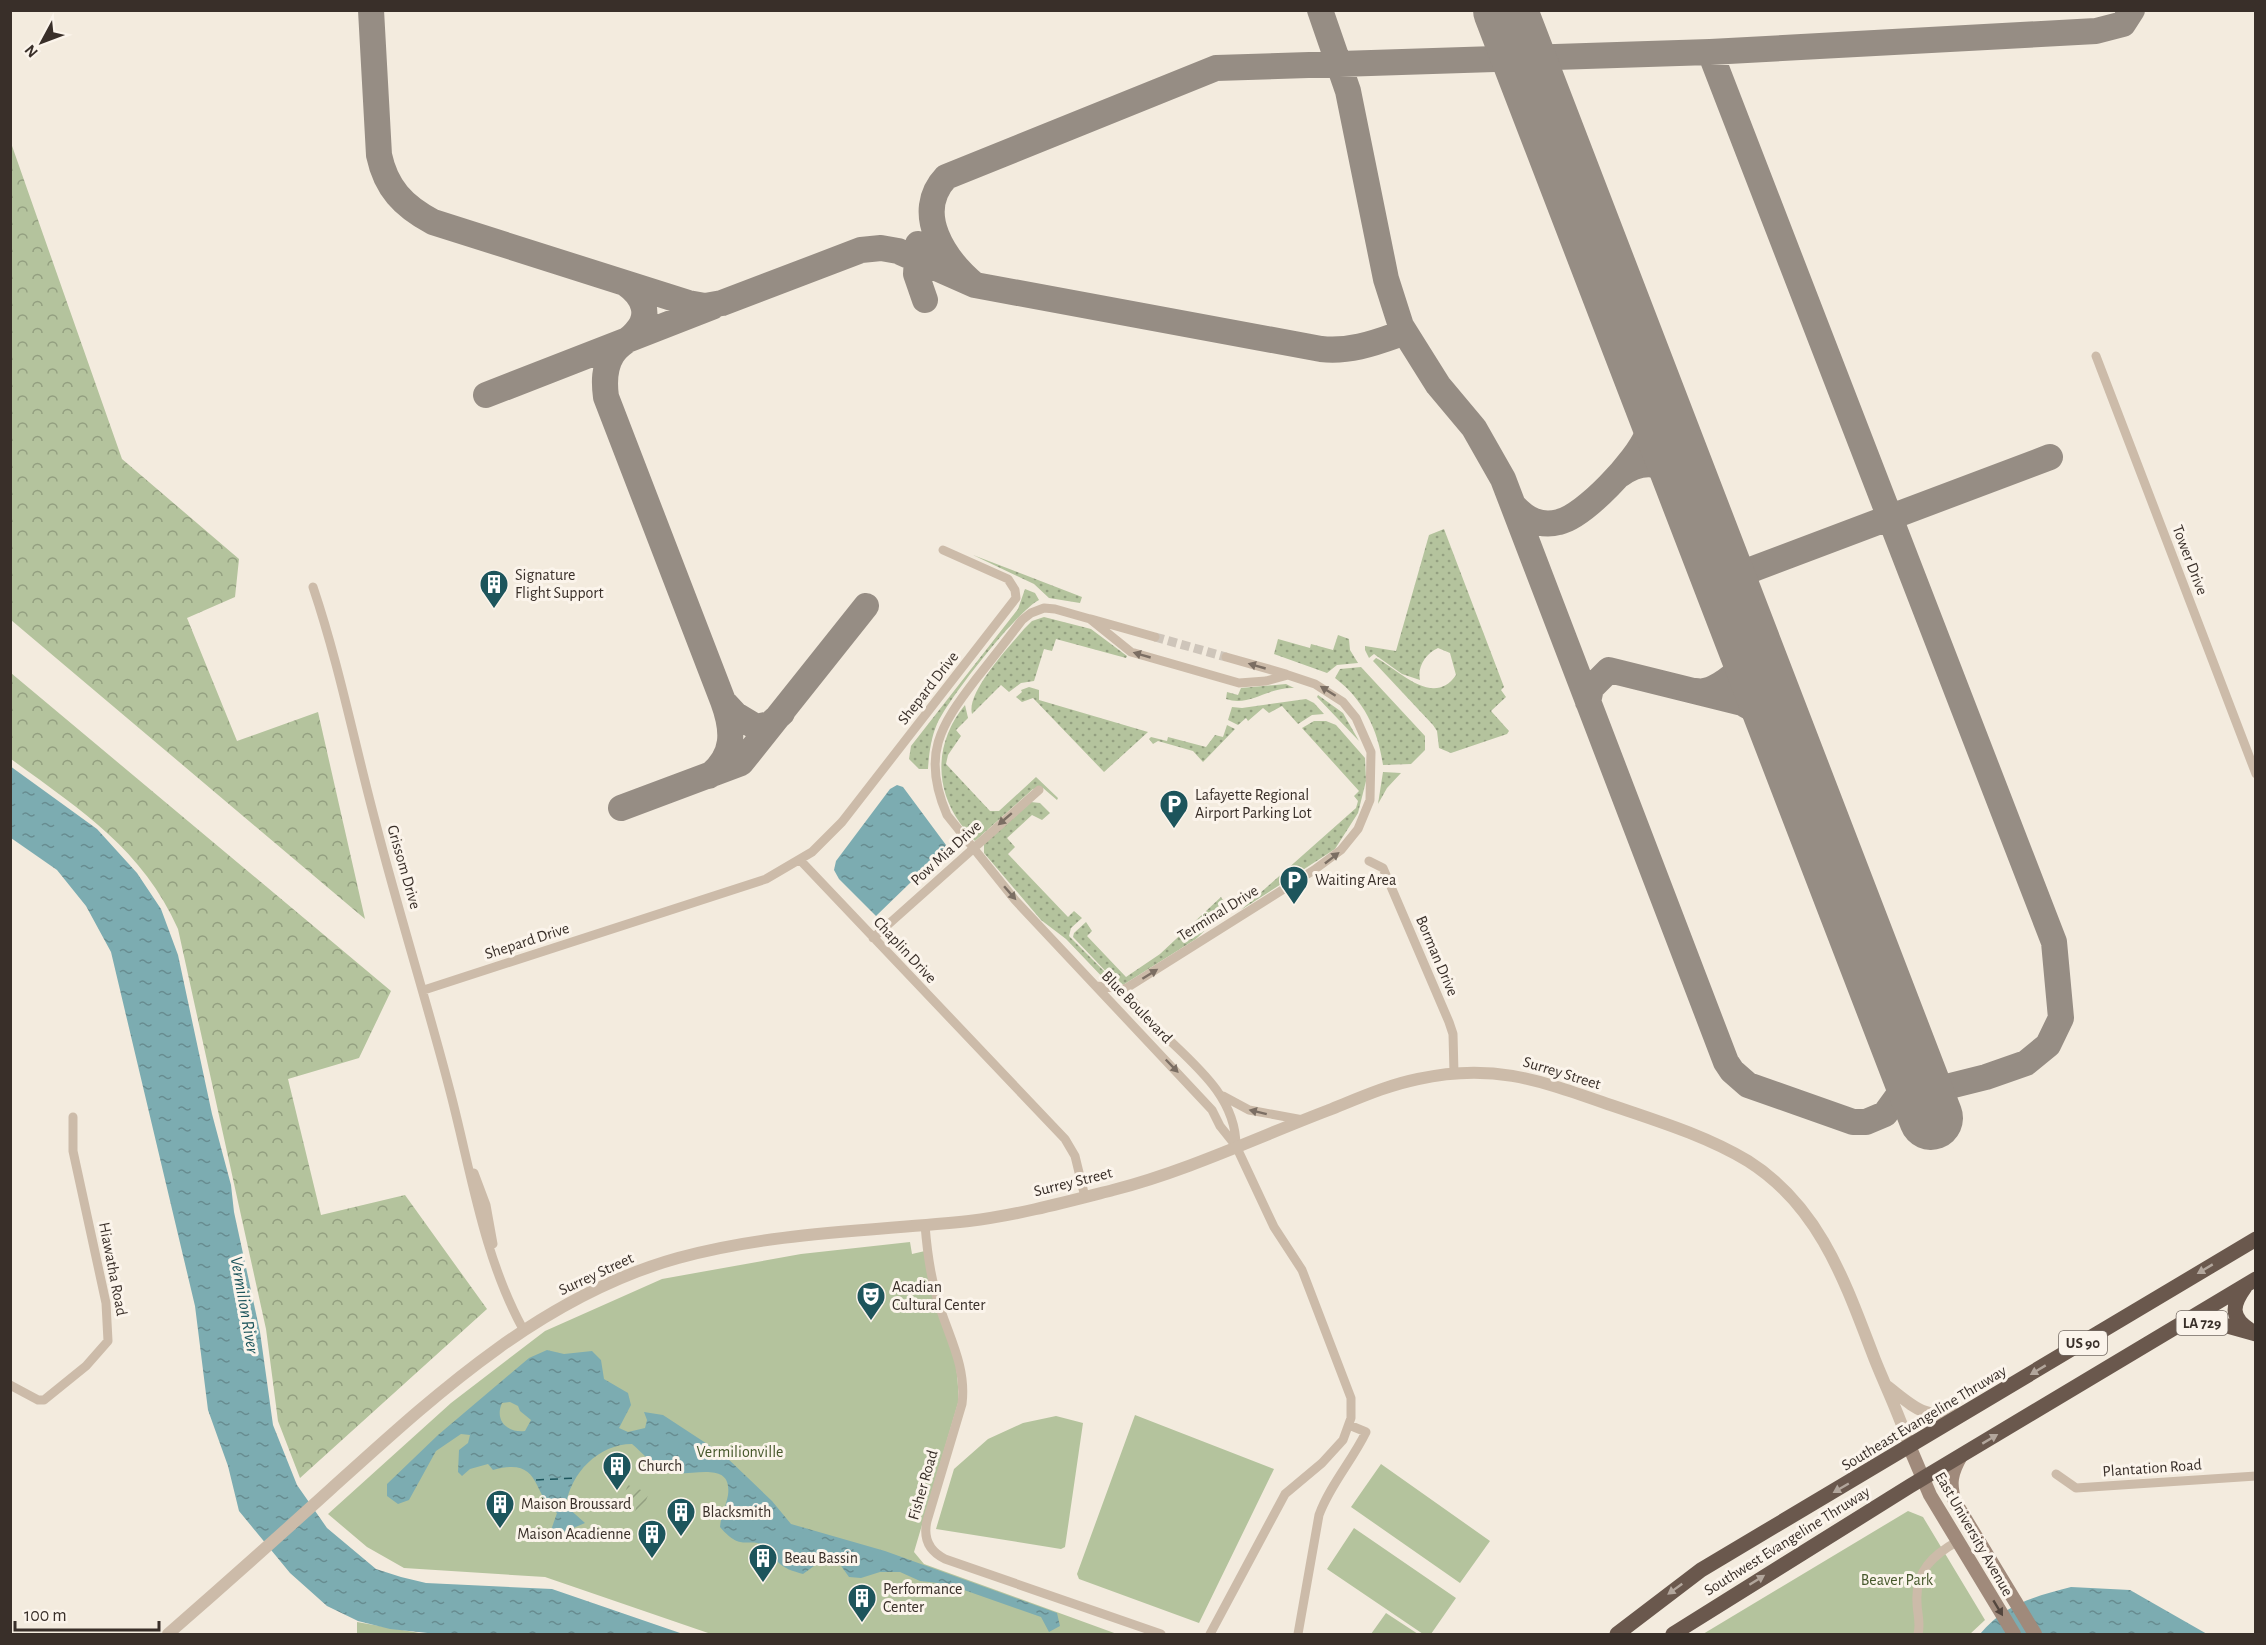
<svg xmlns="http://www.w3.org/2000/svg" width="2266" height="1645" viewBox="0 0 2266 1645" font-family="'Alegreya Sans',sans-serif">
  <defs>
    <pattern id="grass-dots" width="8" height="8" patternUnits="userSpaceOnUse" patternTransform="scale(1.5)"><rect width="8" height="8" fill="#b4c39d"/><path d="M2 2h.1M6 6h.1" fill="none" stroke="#939f80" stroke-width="1.8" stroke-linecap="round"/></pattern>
    <pattern id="forest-crowns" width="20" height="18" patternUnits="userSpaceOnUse" patternTransform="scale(1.5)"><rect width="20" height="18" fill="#b4c39d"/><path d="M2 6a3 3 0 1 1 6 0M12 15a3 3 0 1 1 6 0" fill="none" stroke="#939f80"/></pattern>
    <pattern id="garden-furrows" width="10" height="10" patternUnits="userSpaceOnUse" patternTransform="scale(1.5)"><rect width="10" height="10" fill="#b4c39d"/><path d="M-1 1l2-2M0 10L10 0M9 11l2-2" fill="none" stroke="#939f80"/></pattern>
    <pattern id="water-ripples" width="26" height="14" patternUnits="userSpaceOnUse" patternTransform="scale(1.5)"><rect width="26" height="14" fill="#7cacb1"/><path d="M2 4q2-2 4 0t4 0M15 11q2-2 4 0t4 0" fill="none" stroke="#678c90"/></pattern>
  </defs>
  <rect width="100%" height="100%" fill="#f3ebde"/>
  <path fill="url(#grass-dots)" d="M1444 529 1504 687 1501 690 1506 697 1491 711 1509 731 1507 734 1451 753 1439 748 1437 731 1433 725 1373 661 1376 658C1397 668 1433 709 1456 675L1450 653 1438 648C1426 653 1417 667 1420 680L1402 674 1374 654 1369 658 1365 650V646L1396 651 1429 535Z
    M973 555 1082 597 1080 603 1049 598 1034 584Z
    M1025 589 1035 593 1039 600C1017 611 948 699 937 724 931 738 929 753 928 769H919L909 759 911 746 1018 609Z
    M1044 617 1091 629 1127 656 1126 658 1056 639 1052 651 1044 649 1034 681 1021 683 1009 692 1001 685 972 714C966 692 1010 646 1024 629L1032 621Z
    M1338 635 1349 639 1350 650 1358 663 1337 665 1327 673 1274 654 1278 639 1310 648 1311 644 1333 650Z
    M1361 667 1425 736V750L1411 764 1383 765C1378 730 1364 700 1335 678L1340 669Z
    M1286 684 1294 688C1267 687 1250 707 1226 699L1227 692 1238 695 1241 688Z
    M1029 687 1039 690V700L1148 732 1104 772 1033 698 1022 702 1016 697 1022 692 1021 690Z
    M1318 695 1343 713 1359 741 1317 697Z
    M1306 699 1314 703 1324 714 1312 715 1298 724 1282 706 1269 713 1263 708 1248 721 1246 718 1238 725 1228 720 1232 707 1242 708Z
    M965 705 968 718 956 730 961 736 948 755 946 764 990 811H999L1036 777 1058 798 1057 800 1043 788 1033 789 975 841C969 836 965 829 960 823 933 785 936 740 965 705Z
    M1314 721H1326L1336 725 1365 758 1366 781 1358 813 1335 849 1241 910 1356 808 1358 801 1354 796 1359 791 1302 728Z
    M1227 725 1235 729 1203 762 1193 751 1158 741 1153 744 1149 739 1151 737 1167 741 1168 737 1206 747 1215 735 1223 737Z
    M1383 772 1401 773 1387 788 1378 804Z
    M1031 802 1040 803 1050 813 1042 820 1032 815 1007 838 1015 847 1008 854 1068 917 1074 911 1082 918 1071 928 1069 936 1119 986 1108 983 1066 939 1041 920 984 853V844Z
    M1221 897 1228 908 1196 939 1123 985 1115 981 1073 937 1074 933 1086 922 1092 931 1087 936 1126 977 1160 954Z"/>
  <path fill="url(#forest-crowns)" d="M11 143 122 459 239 559 235 597 187 618 237 741 318 712 365 919 11 620Z
    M11 673 391 991 359 1058 288 1079 321 1215 405 1195 487 1309 300 1478 278 1421 266 1329 178 929C142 848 79 809 11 759Z"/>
  <path fill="#b4c39d" d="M910 1242 912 1254 925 1251C938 1299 961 1353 958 1403L914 1552 924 1564 1117 1634H711L545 1577 404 1568 367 1547 328 1514 451 1403 545 1331 662 1279 801 1254Z
    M1135 1415 1274 1469 1199 1623 1079 1579 1077 1574Z
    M1056 1416 1083 1423 1065 1547 1061 1549 936 1529 954 1469 988 1439 1023 1423Z
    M1381 1464 1490 1541 1460 1583 1351 1507Z
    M1908 1511 1923 1517 1985 1620 1970 1634H1703Z
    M1354 1528 1456 1598 1431 1634H1423L1327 1569Z
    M1386 1613 1418 1634H1371Z
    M357 1622 425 1634H357Z"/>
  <path fill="url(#garden-furrows)" d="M628 1485 649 1493 640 1515 635 1512 636 1508 620 1505Z"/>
  <path fill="url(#water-ripples)" fill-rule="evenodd" d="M10 766 97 829 137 873 161 909 178 955 212 1114 231 1185 234 1212 260 1332 273 1425 297 1485 327 1528 376 1569 401 1577 426 1583 552 1589 683 1634H437L390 1629 358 1621 327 1606 290 1573 239 1511 228 1466 208 1410 195 1306 111 952 86 906 57 870 11 838Z
    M897 785 903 787 946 845 944 850 876 916 839 879 834 870 836 861 890 789Z
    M547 1350 564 1354 592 1351 601 1360 604 1379 628 1393 631 1405 619 1428 628 1432 645 1428 647 1420 644 1412 663 1415 724 1455 772 1501 791 1524 885 1551 1057 1613 1060 1626 1049 1632 1041 1617 947 1584 920 1581 900 1572H880L861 1578 849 1577 834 1556 816 1554 814 1566 803 1574C793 1571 784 1569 777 1561 773 1556 772 1549 766 1546 747 1536 742 1553 720 1527 721 1516 726 1506 728 1495 733 1456 683 1481 664 1471 653 1466 642 1452 632 1444 599 1444 570 1473 566 1506L585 1523 564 1532 550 1533 557 1513C531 1495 543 1456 493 1470L488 1464 470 1469 462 1476 458 1472 459 1450 468 1443 470 1435 461 1434 436 1451 409 1500 398 1504 387 1496V1484L438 1435 529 1358ZM510 1402 518 1406 520 1411 531 1420 525 1431C508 1433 494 1421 502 1403Z
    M2071 1587 2130 1590 2207 1634H1980C2005 1604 2033 1597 2071 1587Z"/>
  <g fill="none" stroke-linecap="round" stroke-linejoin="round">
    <path stroke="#1d555c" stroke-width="1.5" stroke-dasharray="8 6" stroke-linecap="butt" d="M536 1480 576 1478"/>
    <path stroke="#968d84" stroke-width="26" d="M371 10 379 155C386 188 403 206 433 222L688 303 705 306 722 303 861 250 881 248 898 251 975 285 1321 349C1348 352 1372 344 1397 335L1401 326
      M1320 10 1348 91 1386 279 1401 326 1438 385 1474 428 1503 479 1726 1062 1732 1071 1748 1085 1853 1122H1866L1885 1114 1914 1074 1946 1087 1986 1077 2026 1063 2048 1045 2061 1018 2054 942 1710 52
      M918 244 916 274 925 300
      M626 284C643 296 652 315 636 332 629 341 618 344 612 355 604 368 604 382 606 397L723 701 736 715 756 727 770 724 782 713
      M975 285C945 260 912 213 946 177L1216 68 1710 52 2096 31 2123 24 2132 10
      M486 395 712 307
      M1620 475C1645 456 1668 464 1688 485
      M1514 506C1526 519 1540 527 1559 522 1585 516 1637 460 1647 435 1652 421 1651 404 1651 389
      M1724 580 2050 457
      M1696 691C1709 694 1733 679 1740 666 1745 656 1744 644 1745 633
      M1588 702 1591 688 1609 670 1742 703 1769 718 1785 737
      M709 776C735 755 734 731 723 701
      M621 808 741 763 866 606"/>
    <path stroke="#968d84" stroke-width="64" d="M1505 10 1931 1118"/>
    <path stroke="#cec5ba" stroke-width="9" stroke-dasharray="9 4.5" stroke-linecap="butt" d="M1155 637 1226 657"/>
    <path stroke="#ccbba9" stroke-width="9" d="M2096 356 2256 774
      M313 587C339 664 355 746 376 824 399 914 427 1002 450 1091 471 1171 483 1256 523 1329
      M1091 619 1155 637
      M1226 657 1286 674
      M800 860 1065 1139 1075 1156 1085 1197
      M1369 861 1383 868 1449 1022 1453 1034 1454 1073
      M873 938 1039 790
      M1096 986 1125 989 1314 870 1341 850 1358 829 1370 800 1371 752 1356 718 1343 702 1315 684 1288 675 1266 681 1239 683 1131 652 1090 619 1055 609 1044 608 1031 613 1022 620C1007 640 992 659 976 679 940 726 921 755 947 815L1015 900 1212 1110 1220 1126 1236 1146 1274 1227 1302 1270 1351 1398V1418L1343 1440 1322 1463 1285 1494 1210 1634
      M1125 989C1156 1043 1236 1077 1236 1146
      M424 990 766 879 812 852 842 822 1016 598 1015 590 1008 579 943 550
      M1223 1096 1249 1110 1303 1120
      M474 1173 486 1205 493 1244
      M925 1225C927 1250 930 1274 937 1298 947 1334 967 1365 962 1404L927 1521C923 1538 929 1551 945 1559L1161 1634
      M10 1385 38 1400H44L86 1366 108 1341 106 1303 73 1151V1117
      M2056 1474 2076 1488 2256 1476
      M1298 1634 1319 1515C1330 1485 1352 1461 1366 1432L1349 1425
      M1918 1634C1921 1623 1917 1613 1917 1602 1915 1571 1933 1555 1958 1541"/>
    <path stroke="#ccbba9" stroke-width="12" d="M1887 1386C1918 1410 1921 1417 1962 1414
      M168 1634C223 1586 278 1537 332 1488 435 1395 541 1296 678 1258 772 1232 873 1231 969 1221 1018 1215 1066 1202 1113 1190 1187 1171 1258 1137 1329 1110 1359 1098 1388 1085 1418 1079 1490 1063 1536 1079 1602 1102 1651 1119 1703 1134 1748 1161 1821 1207 1846 1285 1875 1360 1887 1390 1901 1418 1910 1448"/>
    <path stroke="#a08a7b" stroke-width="14" d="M1910 1448 1930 1495 2014 1634
      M1961 1456C1951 1473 1949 1484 1955 1502L2035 1634"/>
    <path stroke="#6a584d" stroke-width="15" d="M2245 1287C2232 1305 2230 1317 2250 1330
      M2187 1327 2213 1322 2256 1334
      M1617 1634 1701 1570 2256 1239
      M1673 1634 1910 1486 2256 1279"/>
  </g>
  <defs><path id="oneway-solid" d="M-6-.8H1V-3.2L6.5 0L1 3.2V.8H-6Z" transform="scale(1.5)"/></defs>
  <g fill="#7b6e63">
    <use href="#oneway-solid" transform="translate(1142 655) rotate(-164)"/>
    <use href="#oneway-solid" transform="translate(1257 666) rotate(-164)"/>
    <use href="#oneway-solid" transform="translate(1328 691) rotate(-148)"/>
    <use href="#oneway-solid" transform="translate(1005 819) rotate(139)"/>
    <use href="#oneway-solid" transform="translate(1332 858) rotate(-38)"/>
    <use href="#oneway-solid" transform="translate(1010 893) rotate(49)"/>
    <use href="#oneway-solid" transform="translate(1150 974) rotate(-32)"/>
    <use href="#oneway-solid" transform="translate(1172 1066) rotate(46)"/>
    <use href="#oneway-solid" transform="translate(1258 1112) rotate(-166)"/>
  </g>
  <g fill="#b2a69c">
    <use href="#oneway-solid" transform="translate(2205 1269) rotate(149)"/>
    <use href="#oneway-solid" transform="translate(2038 1370) rotate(149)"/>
    <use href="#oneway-solid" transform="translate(1990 1439) rotate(-31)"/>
    <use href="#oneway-solid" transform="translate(1841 1488) rotate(150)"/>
    <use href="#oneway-solid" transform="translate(1757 1580) rotate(-32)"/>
    <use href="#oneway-solid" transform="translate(1675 1589) rotate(144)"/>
  </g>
  <use fill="#53463e" href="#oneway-solid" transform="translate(1998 1608) rotate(59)"/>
  <defs>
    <g id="building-pin" transform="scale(1.5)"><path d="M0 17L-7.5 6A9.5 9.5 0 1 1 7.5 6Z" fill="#1d555c" stroke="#fbf4eb"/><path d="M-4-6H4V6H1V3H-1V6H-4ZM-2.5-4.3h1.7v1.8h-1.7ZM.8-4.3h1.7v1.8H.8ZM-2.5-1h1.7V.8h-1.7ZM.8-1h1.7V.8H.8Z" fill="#fff"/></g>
    <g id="parking-pin" transform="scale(1.5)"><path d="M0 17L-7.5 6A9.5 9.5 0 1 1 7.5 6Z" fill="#1d555c" stroke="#fbf4eb"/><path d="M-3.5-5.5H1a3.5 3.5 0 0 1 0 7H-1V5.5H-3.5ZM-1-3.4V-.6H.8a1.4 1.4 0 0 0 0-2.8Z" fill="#fff"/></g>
    <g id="theatre-pin" transform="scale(1.5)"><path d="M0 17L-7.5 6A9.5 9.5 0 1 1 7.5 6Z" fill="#1d555c" stroke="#fbf4eb"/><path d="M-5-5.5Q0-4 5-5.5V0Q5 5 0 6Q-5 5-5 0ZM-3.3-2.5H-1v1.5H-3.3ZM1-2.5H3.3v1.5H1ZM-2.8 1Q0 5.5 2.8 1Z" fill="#fff"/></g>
  </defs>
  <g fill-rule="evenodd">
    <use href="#building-pin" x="494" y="584"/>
    <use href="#parking-pin" x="1174" y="804"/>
    <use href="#parking-pin" x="1294" y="880"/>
    <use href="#theatre-pin" x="871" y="1296"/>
    <use href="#building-pin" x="617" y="1466"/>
    <use href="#building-pin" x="500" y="1504"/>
    <use href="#building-pin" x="681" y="1512"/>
    <use href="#building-pin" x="652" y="1534"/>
    <use href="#building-pin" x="763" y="1558"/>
    <use href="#building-pin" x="862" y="1598"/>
  </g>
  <g text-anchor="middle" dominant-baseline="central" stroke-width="6" stroke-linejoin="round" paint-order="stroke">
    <g fill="#fbf4eb" stroke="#736a63" stroke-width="1.5">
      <rect x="2176.5" y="1311" width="51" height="24" rx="4.5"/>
      <rect x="2059" y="1331" width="48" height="24" rx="4.5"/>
    </g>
    <g font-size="15" font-weight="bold" fill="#392f29">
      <text x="2202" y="1323">LA 729</text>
      <text x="2083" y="1343">US 90</text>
    </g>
    <g font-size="16" fill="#392f29" stroke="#fbf4eb">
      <text transform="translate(2190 560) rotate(69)">Tower Drive</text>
      <text transform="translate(928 688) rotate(-52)">Shepard Drive</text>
      <text transform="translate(946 853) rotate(-42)">Pow Mia Drive</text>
      <text transform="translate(404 867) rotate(74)">Grissom Drive</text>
      <text transform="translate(1218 913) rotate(-32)">Terminal Drive</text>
      <text transform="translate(527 941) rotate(-18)">Shepard Drive</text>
      <text transform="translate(905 950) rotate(47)">Chaplin Drive</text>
      <text transform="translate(1437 956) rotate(67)">Borman Drive</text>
      <text transform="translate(1137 1007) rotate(46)">Blue Boulevard</text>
      <text transform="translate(1562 1073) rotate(17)">Surrey Street</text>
      <text transform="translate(1073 1182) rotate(-14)">Surrey Street</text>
      <text transform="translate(113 1269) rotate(79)">Hiawatha Road</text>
      <text transform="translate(596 1274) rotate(-25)">Surrey Street</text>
      <text transform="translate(1924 1418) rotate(-31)">Southeast Evangeline Thruway</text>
      <text transform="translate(2152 1468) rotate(-4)">Plantation Road</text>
      <text transform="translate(923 1485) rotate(-74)">Fisher Road</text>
      <text transform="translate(1974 1534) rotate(60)">East University Avenue</text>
      <text transform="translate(1787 1541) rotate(-32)">Southwest Evangeline Thruway</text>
    </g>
    <g font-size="16" fill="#392f29" stroke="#fbf4eb" text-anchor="start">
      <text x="515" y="575">Signature<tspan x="515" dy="18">Flight Support</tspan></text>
      <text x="1195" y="795">Lafayette Regional<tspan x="1195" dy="18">Airport Parking Lot</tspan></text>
      <text x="1315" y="880">Waiting Area</text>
      <text x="892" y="1287">Acadian<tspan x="892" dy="18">Cultural Center</tspan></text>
      <text x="638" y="1466">Church</text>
      <text x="521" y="1504">Maison Broussard</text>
      <text x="702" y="1512">Blacksmith</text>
      <text x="631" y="1534" text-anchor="end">Maison Acadienne</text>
      <text x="784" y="1558">Beau Bassin</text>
      <text x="883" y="1589">Performance<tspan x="883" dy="18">Center</tspan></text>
    </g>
    <g font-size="16" fill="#46582c" stroke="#fbf4eb">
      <text x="740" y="1452">Vermilionville</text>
      <text x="1897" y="1580">Beaver Park</text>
    </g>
    <g font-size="18" font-style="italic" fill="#1d555c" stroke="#fbf4eb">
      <text transform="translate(244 1305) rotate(80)">Vermilion River</text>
    </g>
  </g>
  <rect width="2266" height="1645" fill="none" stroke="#392f29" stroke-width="24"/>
  <g transform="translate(42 42) rotate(229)" stroke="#fbf4eb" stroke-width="4.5" paint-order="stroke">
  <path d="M0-4.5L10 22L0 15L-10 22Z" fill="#392f29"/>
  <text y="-9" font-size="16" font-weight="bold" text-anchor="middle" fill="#392f29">N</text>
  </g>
  <path d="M15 1621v9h144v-9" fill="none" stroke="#392f29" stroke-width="3"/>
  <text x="24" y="1621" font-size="18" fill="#392f29" stroke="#fbf4eb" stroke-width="4.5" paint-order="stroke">100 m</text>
</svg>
